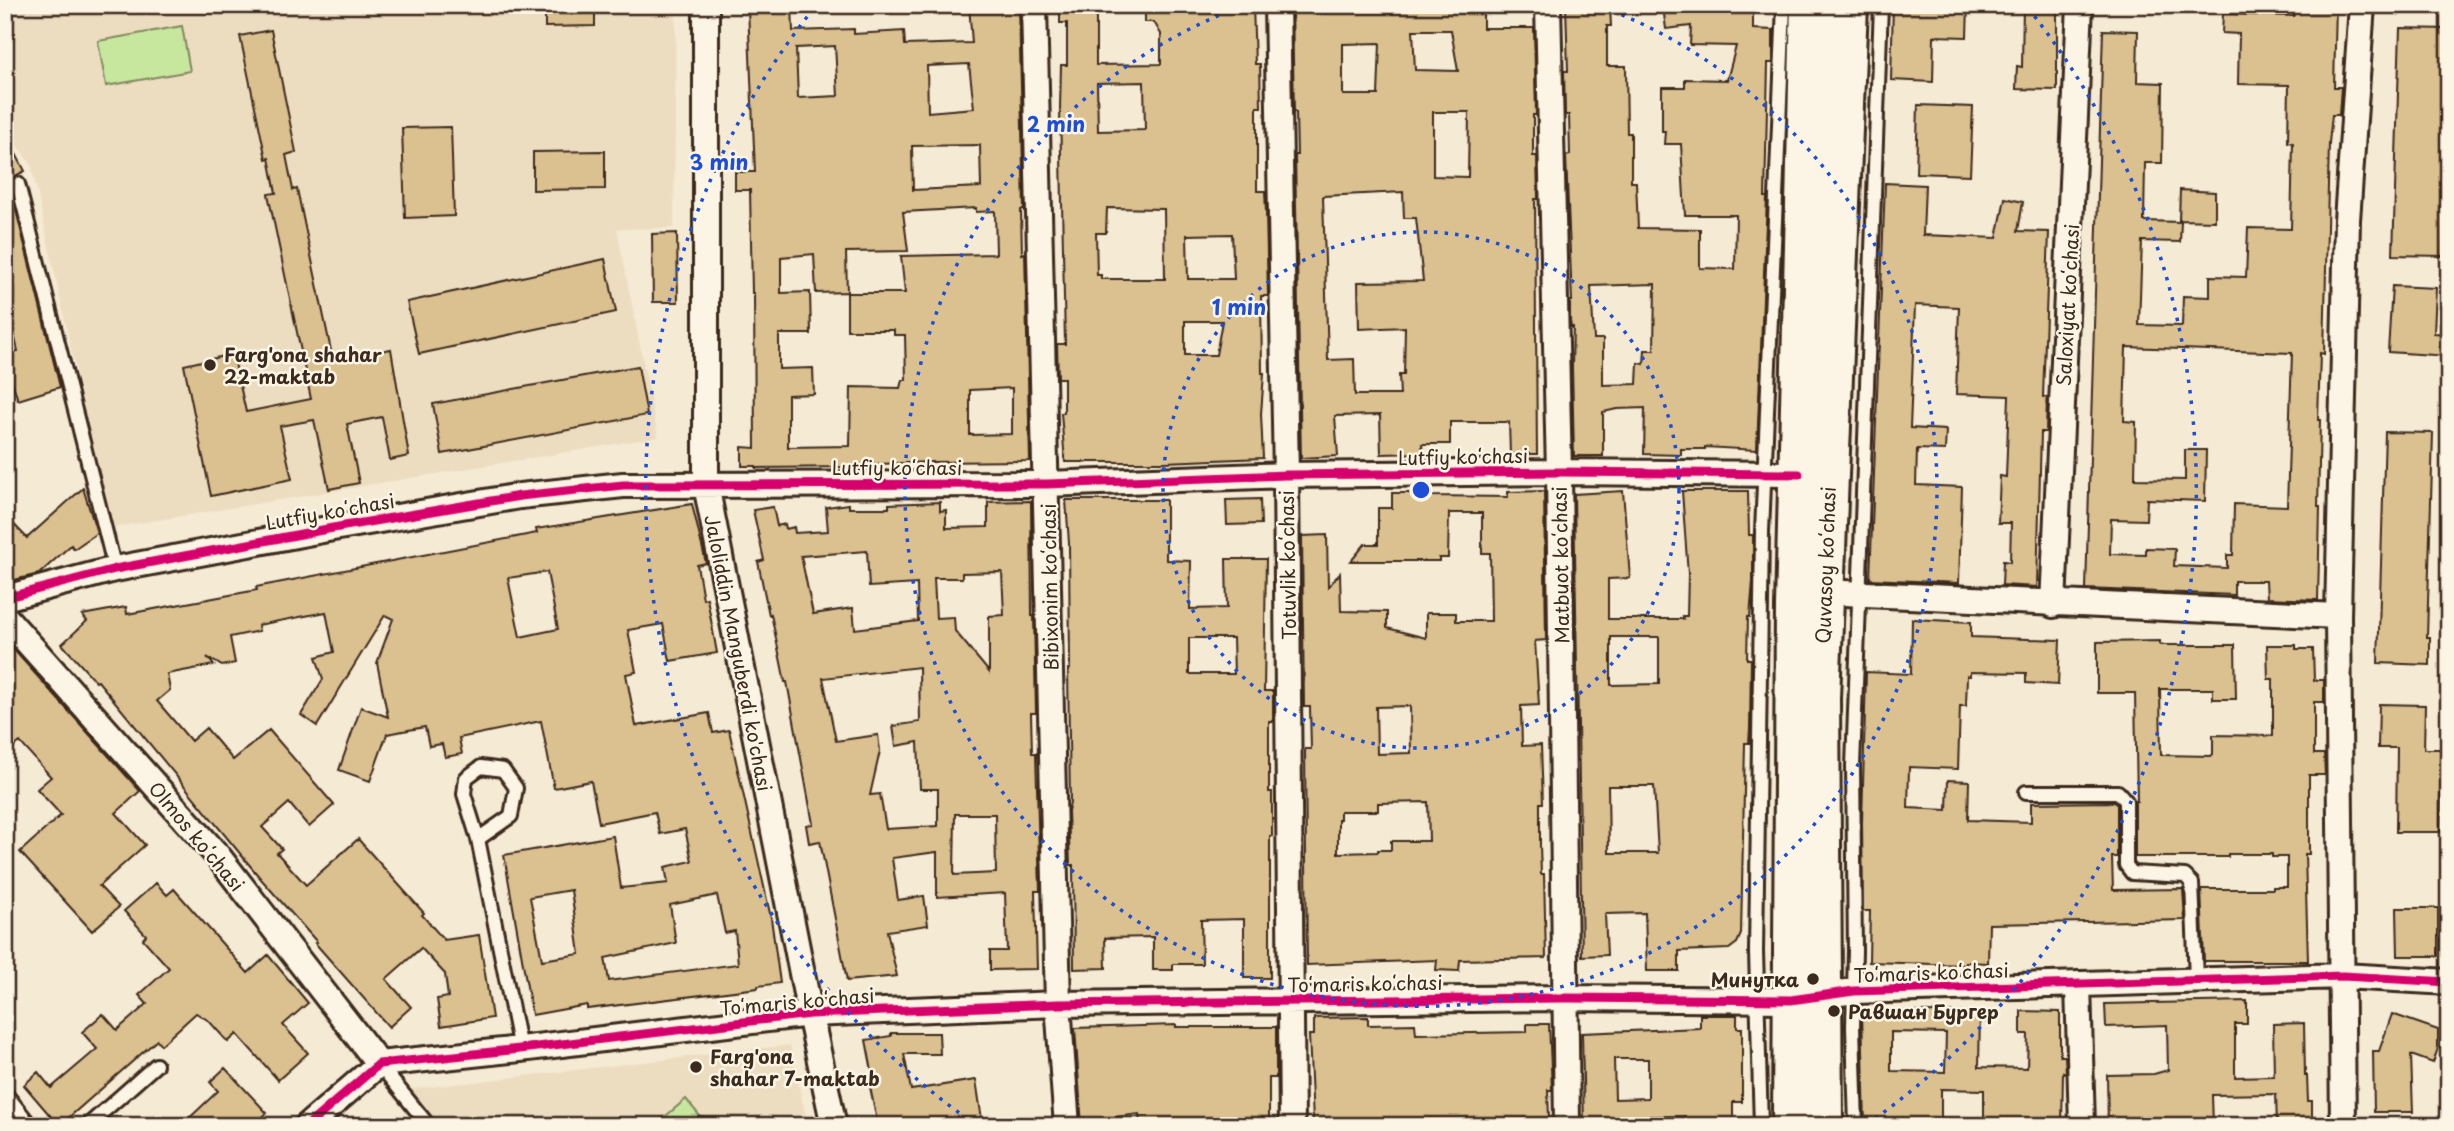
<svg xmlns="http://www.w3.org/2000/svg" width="2454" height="1131" font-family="'Playpen Sans',sans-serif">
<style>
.built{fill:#edddc0}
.green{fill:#c7e69e;stroke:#81885e;stroke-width:2}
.building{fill:#dbc090;stroke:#3b2a1e;stroke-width:2;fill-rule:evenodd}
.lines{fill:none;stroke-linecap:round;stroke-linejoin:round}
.service-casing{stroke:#3b2a1e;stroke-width:18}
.minor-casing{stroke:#3b2a1e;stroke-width:30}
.primary-casing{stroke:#3b2a1e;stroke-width:44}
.service{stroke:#fcf5e5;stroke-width:12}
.minor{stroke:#fcf5e5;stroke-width:24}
.primary{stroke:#fcf5e5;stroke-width:38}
.cycleway-casing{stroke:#fcf5e5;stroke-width:13}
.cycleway{stroke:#d6006c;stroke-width:9}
.ring{fill:none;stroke:#1d4ed8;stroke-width:3.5;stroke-dasharray:3.5 7}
.poi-dot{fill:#3b2a1e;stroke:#fcf5e5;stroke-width:2.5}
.labels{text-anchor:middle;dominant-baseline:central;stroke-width:5;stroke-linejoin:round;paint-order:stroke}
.street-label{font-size:19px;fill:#3b2a1e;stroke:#fcf5e5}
.poi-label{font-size:19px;font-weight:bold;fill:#3b2a1e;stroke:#fcf5e5;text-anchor:start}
.centre{fill:#1d4ed8;stroke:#fcf5e5;stroke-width:3.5}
.ring-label{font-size:21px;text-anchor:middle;font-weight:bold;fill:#1d4ed8;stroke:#fcf5e5;stroke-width:5;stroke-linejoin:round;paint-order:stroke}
</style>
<rect width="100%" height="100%" fill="#f5ead4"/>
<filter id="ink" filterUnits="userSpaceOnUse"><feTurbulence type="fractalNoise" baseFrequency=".0143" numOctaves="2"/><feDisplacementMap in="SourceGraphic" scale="14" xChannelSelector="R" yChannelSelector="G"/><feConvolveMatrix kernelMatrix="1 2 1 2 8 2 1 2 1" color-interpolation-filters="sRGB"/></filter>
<g filter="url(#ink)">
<!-- built -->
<path class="built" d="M5,5H676L674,228L617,229L658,437L110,528L31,164L5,130Z
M790,1045L808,1126H435L404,1090Z"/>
<!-- green -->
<path class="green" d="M182,26L190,71L106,86L98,41Z
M686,1099L708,1126H654Z"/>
<!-- building -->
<path class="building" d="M545,5H595V26L545,27Z
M750,5L792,6L793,31L854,29V34L904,31L905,45L972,43L969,5H1019L1024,209L1021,210L1022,254L1025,253L1030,461L932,462L851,465V467L756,468V466H742V447L755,448L754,293H752L750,190H735V172H755L748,8ZM835,46L838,96L798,98L796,48ZM969,64L974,108L928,112L927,66ZM980,145L981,187L913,190L912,146ZM976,208V212L995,211L996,254L901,256L905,293H847V330H894V335H905L906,380H902L900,388L851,387L850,446L788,447V395L814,394L813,368L779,369V334H811L810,292L781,293V257L814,254L816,293L847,292L846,252L908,251L903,212ZM1012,388V434L970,435V390Z
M1060,5H1091V12H1096V65L1161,64V34L1154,22H1145V5H1253L1255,64H1260L1261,107H1257V191H1265L1266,213L1268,296H1261L1262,373H1264L1261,414L1263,458L1165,462H1065L1061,413H1064V378H1058L1057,344H1065L1060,108L1061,65H1067V23H1060ZM1144,82L1145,130L1098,131L1097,83ZM1107,208L1164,209L1165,279H1101V275H1097L1096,233H1106ZM1232,234L1234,279H1188L1187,235ZM1185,321H1222L1216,355H1185Z
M1292,5H1334L1335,9H1372V5L1483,6V28H1534L1536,115H1533V156H1537L1538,199H1535L1537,454H1510L1509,422H1450V444H1422L1423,453L1381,454L1380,415L1335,416L1338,456L1301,458L1295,155H1297L1296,112H1294ZM1413,30H1451L1458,71L1415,70ZM1380,43L1378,95H1343V44ZM1433,112H1469L1468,177L1433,176ZM1403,192L1404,218H1416L1423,281L1358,282L1359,329L1405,327L1404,375H1399L1400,395H1355L1354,359L1328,360L1323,196Z
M1566,5L1610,6L1611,26H1607V66H1626L1627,133H1631V182H1636L1638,228L1700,229V268L1735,269L1736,215H1685L1681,144H1664L1665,131H1662V87H1685V79L1727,80L1736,46L1690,45L1691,26L1666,29L1663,7L1753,5V29L1773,30V63H1768L1765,197H1767L1757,450L1705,447V449H1681V455L1644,454L1645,408L1617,409L1603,412V456H1574L1572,367L1573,327H1571L1570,321V301H1572L1566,156L1570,155L1569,115H1565L1564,71H1568ZM1655,284L1654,350H1645L1644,364L1638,363L1637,384L1603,385V339H1594L1591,286Z
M1893,5H1968L1967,37L1934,36L1933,82L1891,80Z
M2023,5H2057V90L2016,89L2017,66L2022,67Z
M2294,5H2336L2334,87H2341L2339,115H2332L2329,143L2324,354L2320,353L2318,420H2320L2318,507H2320L2318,600L2267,598L2266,581H2234V595L2086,589L2103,30L2138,31L2137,82L2163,83L2162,163H2145L2144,221L2181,222L2180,242L2142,241L2139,325L2182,326L2183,296L2210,297V276L2246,277L2248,228L2291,229L2293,143L2288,142L2289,85L2238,84L2239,34L2222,33L2223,14L2294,16ZM2126,347L2292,353L2287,506L2234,504L2233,555H2227V568L2174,566L2175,549L2146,548V555L2110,554L2111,519L2146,520L2147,499L2205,501L2206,450H2185V480L2135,479L2136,422L2124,421Z
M2400,28L2449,29V225H2444L2443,256L2393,255Z
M271,30L296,152L286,155L293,190L297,189L333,360L391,349L409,456L390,460L382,417L347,424L359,483L329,489L314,420L280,426L292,479L211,496L184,365L233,354L246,412L311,399L268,194L276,193L269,158L266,159L240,36Z
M1918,105L1973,107L1970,175L1916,173Z
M451,127L454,216L405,218L402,128Z
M5,133L25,171L9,179L10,186L60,387L18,400L5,360V354L18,351L5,296Z
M605,151V189L533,190V152Z
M1885,183L1925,185L1923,235L1997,238L2005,198L2023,202L2018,231L2049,232L2043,397L2047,398L2046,432H2041L2037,587L2002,585L2003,561L2010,562L2011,523H1998L2000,476L2006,477L2009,396L1956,394L1959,307L1915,305L1910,428L1946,430L1945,450L1917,449L1916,485L1962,487L1959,583L1870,579Z
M2180,190L2215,192V221L2179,220Z
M677,233L678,302H653L652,234Z
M605,259L616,312L419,354L407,302Z
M2392,286L2436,288L2434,333L2449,334V356L2388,352Z
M638,366L647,415L442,454L433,404Z
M2385,432L2433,433L2427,637H2430V665L2378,663Z
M83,488L97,533L74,549L71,545L39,574L14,580L5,570V515L27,538Z
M1544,491L1546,640L1535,641L1539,705L1521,706L1522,746L1541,745L1543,803H1540V845L1541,874H1544L1546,958L1460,960L1459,971L1436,970L1437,960L1307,965L1305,749H1311L1310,707H1304L1302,536L1327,535L1328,587L1340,573L1341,611L1387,612V628L1426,638V613H1456V621H1491L1490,553H1482V513H1449L1448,558H1439V561H1351L1365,544H1378V508H1392V493H1430V496L1508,497V492ZM1410,706L1411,753L1377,754L1376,707ZM1428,802L1429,841H1391V850H1378V852L1338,853V819H1340V811H1378V803Z
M1623,491L1630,578L1608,579V619H1683L1682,616H1687L1688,574L1682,491H1748L1749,535H1753V581L1750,617H1748L1747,659H1751L1750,728L1749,743H1745L1741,934L1737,943L1729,949L1679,951V971H1647L1645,913L1605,914L1607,955L1582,956L1574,494ZM1611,637H1659V684L1611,685ZM1608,786H1654L1658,853H1609Z
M1260,499L1261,524L1227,525L1226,500Z
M1066,500H1166V560L1191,561L1190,609L1227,608L1226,559H1266L1264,691H1273V721H1269V792H1272V836H1270V978H1244V919L1201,920L1202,964H1173V970H1153V937L1105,938L1106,968L1074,969L1073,865H1070L1068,811L1070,803L1068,669H1070L1069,543ZM1189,638H1233L1234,674H1189Z
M1031,501L1032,616H1034L1036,713H1031L1032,753H1036L1040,891H1035L1037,969L990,970V951H1007L1005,893L937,897V852L892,858L898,900L924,896L928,925L887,931L897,976L847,981L820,841L809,843L806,825L813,824L787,682H785L771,614L769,615L758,562L764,560L753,510L773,507L777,526L785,524L786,529L794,527L795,533L828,531L826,507L849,504V508H889V504L940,502V511L946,510V528L988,527V502ZM867,551L869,587L917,584L918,621L855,629L853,608L813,614L801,556ZM1002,572L1004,615L989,616V672L955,631L954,617L936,618L934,578H962V573ZM919,667L920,722L893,726L896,746L918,742L920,789H938V826L886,829L880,794L870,795L880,751L878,735L836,741L823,678ZM955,814H995L996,873L954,875Z
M692,504L706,563L697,565L703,599L707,598L717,653L670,661L663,624L628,630L636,672L626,674L636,726L709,713L713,733L729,730L771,918L780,983L758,986V988L587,1009V1005L532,1015L504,855L613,836L621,888L668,883L665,867L692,861L685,829L660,834L655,812L599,823L591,781L554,788L541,721L459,738L462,754L445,757L442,744L429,746L425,727L387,734L370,781L339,770L361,707L388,717L377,663L393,619L385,615L317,726L301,715L323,679L316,657L334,652L326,612L258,625L259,631L230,637L235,663L222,666L207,657L214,665L167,674L170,690L157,701L191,741L206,728L233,760L269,730L334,805L309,827L289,803L262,827L282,849L277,853L306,885L358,839L424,913L422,915L444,940L479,935L492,1018L441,1026L437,999L448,997L445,974L421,948L386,979L411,1007L389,1027L315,943L317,942L261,879L98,681L96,682L62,644L87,621L82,615L126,607L127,614L257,590L256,587L537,533L536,529ZM547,572L558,629L520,637L508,578ZM571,890L580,954L542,960L530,897ZM717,895L725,933L735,931L738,964L609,981L605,958L676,943L670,905Z
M1912,619L1971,622V637L2060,640L2058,685L2026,683V673L1970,672V676H1967L1966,706H1960L1958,769L1909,767L1908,808L1947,810L1948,780L1969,781L1968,820L2031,822V803L2115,802L2117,804V857H2112L2113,890L2183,889L2185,920L1989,924L1988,963L1966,962V965L1869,962L1870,911H1863L1862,823L1866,672L1911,674Z
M5,640L140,791L116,813L145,845L99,886L119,907L92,931L20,852L61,815L37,789L51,777L20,742L5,754Z
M2160,641V645H2235L2236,699H2213V689H2160L2161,755L2211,756L2213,754V735L2273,736V679H2268L2267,645H2296V649H2313L2314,680H2324V702H2314V754H2324L2325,775H2309V854H2305L2308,961H2204L2201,889H2273V887H2287V857H2272V854H2228V857H2135V801H2137L2135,693H2097V642Z
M2379,704L2425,705L2424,749H2442L2440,832H2396L2397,748H2378Z
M156,883L167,895L174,889L248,973L268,955L308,1003L283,1025L308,1053L278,1080L237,1034L228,1042L209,1021L196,1013L161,1045L157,1040L59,1126L24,1085L38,1072L51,1088L97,1049L82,1032L103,1014L117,1030L147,1004L139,995L169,968L143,939L146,935L124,911Z
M2397,908H2438V956H2398Z
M2247,1001V1024H2235V1077L2274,1076L2273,1024L2304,1023L2305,1076H2307L2308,1101H2312V1126H2277L2276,1094L2212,1095L2213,1126H2108L2107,1075L2154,1074L2168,1070L2167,1025L2106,1027L2105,1004Z
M1862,1011L1980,1013L1979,1067L2027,1068L2028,1034H2021V1011L2060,1012V1056H2065L2066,1073L2063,1072L2062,1126H1984V1090L1941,1089V1126H1865ZM1891,1032L1946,1033L1945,1072L1891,1071Z
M2392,1014L2438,1030V1048L2433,1063L2411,1055L2413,1112H2374L2373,1051H2379Z
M1700,1015H1737V1028H1742V1102H1733V1126H1685V1116L1624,1117V1126H1584L1582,1033L1700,1028ZM1614,1059H1648V1098L1615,1099Z
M1368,1017V1025L1415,1024L1416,1034L1527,1032V1024H1549L1552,1090H1548L1549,1118L1491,1120V1126H1438L1437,1119L1313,1121L1309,1035H1314V1018Z
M1176,1025V1027H1276V1078H1269V1126H1158V1122L1140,1123L1139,1114L1106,1118L1107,1126H1082L1075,1028Z
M891,1033H939L940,1054H904L911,1090L976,1080L983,1126H878L868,1077L873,1076L866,1040L891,1036Z
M225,1068L267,1113L253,1126H181L218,1091L210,1082Z"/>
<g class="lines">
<defs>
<path id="service" d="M18,184L115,569
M2026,792H2118L2126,801V865L2132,873L2185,876L2192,883L2196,979
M478,839L511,816L516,788L503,770L481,767L466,778L464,794L478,839L520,1049
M379,1064L429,1126
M5,1093L31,1126
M87,1126L156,1065
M1761,1126L1756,952L1762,532L1784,5
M1856,1126L1853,1027L1855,951L1853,766L1881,5"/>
<path id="minor" d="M706,5V485L810,1014L834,1126
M1034,5L1058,1004L1067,1126
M1277,5L1286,475L1292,1126
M1548,5L1559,472L1567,1126
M1823,592L2338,616
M5,598L115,569L333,528L520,496L623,485L1047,484L1286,475L1559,472L1799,474
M2053,605L2080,5
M5,617L218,856L379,1064
M2078,984L2082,1126
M307,1126L379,1064L520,1049L810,1014L1058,1004L1565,998L1791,1000L1854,991L2343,976L2449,982
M2343,1126L2338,616L2347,220L2362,5"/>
<path id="primary" d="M1792,1126L1795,607L1810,5
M1823,1126L1820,698L1848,5"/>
</defs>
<!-- service casing -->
<use href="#service" class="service-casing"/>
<!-- minor casing -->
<use href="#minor" class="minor-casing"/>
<!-- primary casing -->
<use href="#primary" class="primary-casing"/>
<!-- service -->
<use href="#service" class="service"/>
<!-- minor -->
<use href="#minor" class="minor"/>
<!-- primary -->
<use href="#primary" class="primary"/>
<defs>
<path id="cycleway" d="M5,598L115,569L333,528L520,496L623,485L1047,484L1286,475L1559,472L1799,474
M307,1126L379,1064L520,1049L810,1014L1058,1004L1565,998L1791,1000L1854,991L2343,976L2449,982"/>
</defs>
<!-- cycleway casing -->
<use href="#cycleway" class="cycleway-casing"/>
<!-- cycleway -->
<use href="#cycleway" class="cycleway"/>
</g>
</g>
<!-- distance rings -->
<g class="ring">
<circle cx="1421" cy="490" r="258"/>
<path d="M1602 7A516 516 0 1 1 1240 7"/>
<path d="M976 1125A775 775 0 0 1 814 8M2028 8A775 775 0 0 1 1866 1125"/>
</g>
<!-- markers -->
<g class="poi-dot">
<circle cx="210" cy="365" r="7"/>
<circle cx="1813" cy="979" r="7"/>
<circle cx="1834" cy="1011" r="7"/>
<circle cx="696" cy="1067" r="7"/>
</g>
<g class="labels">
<!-- street labels -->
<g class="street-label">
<text transform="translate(2067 305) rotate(-87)">Saloxiyat koʻchasi</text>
<text transform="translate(1463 456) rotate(-1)">Lutfiy koʻchasi</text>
<text x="897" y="467">Lutfiy koʻchasi</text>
<text transform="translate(330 511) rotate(-10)">Lutfiy koʻchasi</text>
<text transform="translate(1287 565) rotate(-91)">Totuvlik koʻchasi</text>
<text transform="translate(1560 565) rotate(-91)">Matbuot koʻchasi</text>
<text transform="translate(1825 565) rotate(-88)">Quvasoy koʻchasi</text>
<text transform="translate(1049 587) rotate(-91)">Bibixonim koʻchasi</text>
<text transform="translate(739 653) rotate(79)">Jaloliddin Manguberdi ko'chasi</text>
<text transform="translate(197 836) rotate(50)">Olmos koʻchasi</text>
<text transform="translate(1931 972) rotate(-2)">Toʻmaris koʻchasi</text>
<text transform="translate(1365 983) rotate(-1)">Toʻmaris koʻchasi</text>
<text transform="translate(797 1001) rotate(-5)">Toʻmaris koʻchasi</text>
</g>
<!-- poi labels -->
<g class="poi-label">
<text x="224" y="354">Farg'ona shahar<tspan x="224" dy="22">22-maktab</tspan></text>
<text x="1799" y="979" text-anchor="end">Минутка</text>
<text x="1848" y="1011">Равшан Бургер</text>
<text x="710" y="1056">Farg'ona<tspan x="710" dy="22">shahar 7-maktab</tspan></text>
</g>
</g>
<circle cx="1421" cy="490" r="10" class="centre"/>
<g class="ring-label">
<text x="1056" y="132">2 min</text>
<text x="719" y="170">3 min</text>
<text x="1239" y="315">1 min</text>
</g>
<!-- margin -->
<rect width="2454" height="1131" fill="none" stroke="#fcf5e5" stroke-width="28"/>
<rect x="14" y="14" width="2426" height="1103" fill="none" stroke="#3b2a1e" stroke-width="2.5" filter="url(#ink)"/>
</svg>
